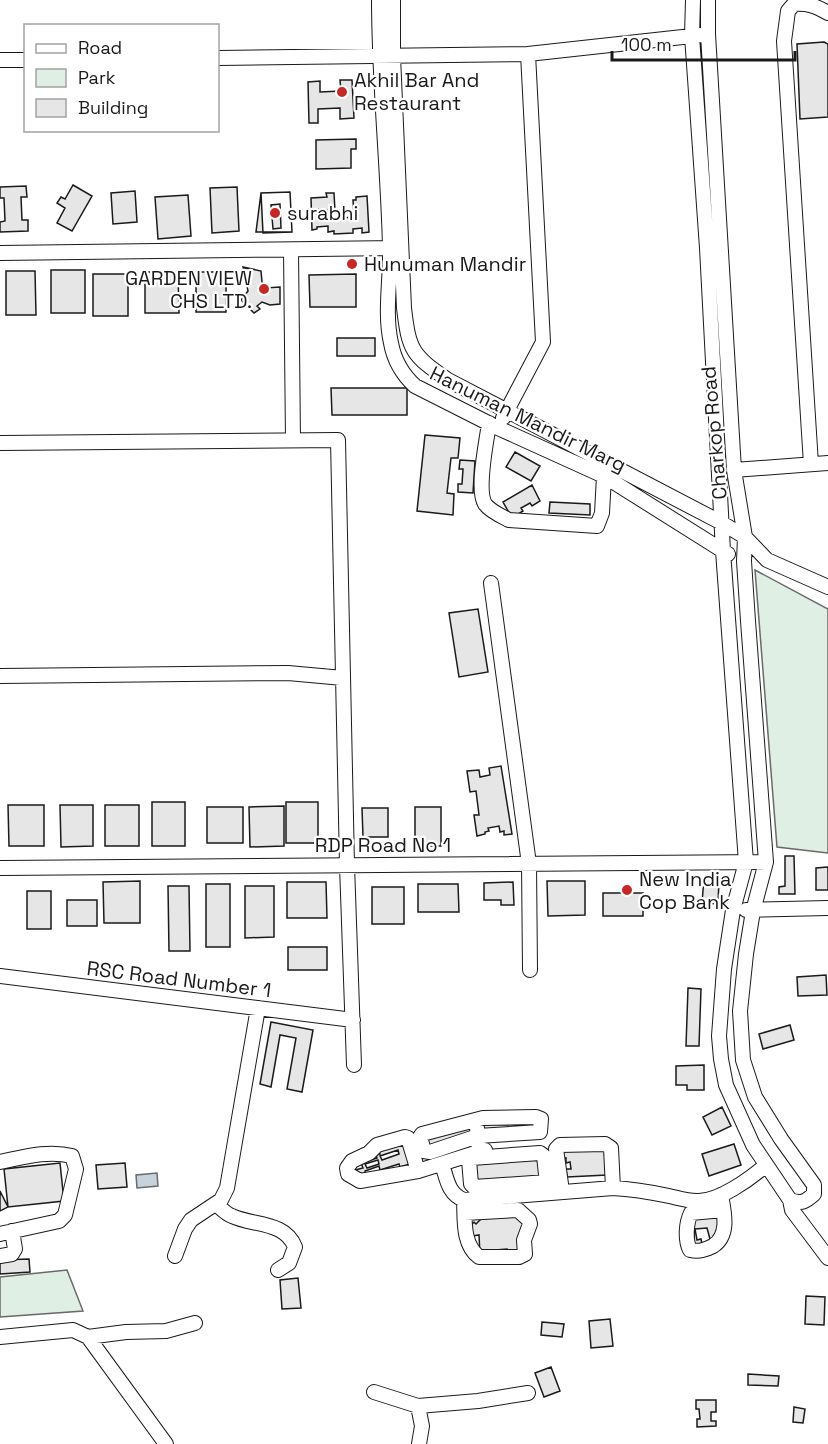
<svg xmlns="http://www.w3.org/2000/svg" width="828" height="1444" font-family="'Space Grotesk',sans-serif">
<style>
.green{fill:#e0efe3;stroke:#6a6a6a;stroke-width:1.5}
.water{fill:#c6d2dc;stroke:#6a6a6a;stroke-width:1.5}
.building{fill:#e6e6e6;stroke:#1a1a1a;stroke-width:1.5;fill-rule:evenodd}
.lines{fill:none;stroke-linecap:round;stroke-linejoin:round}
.minor-casing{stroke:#1a1a1a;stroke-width:16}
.minor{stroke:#fff;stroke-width:14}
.poi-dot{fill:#c62828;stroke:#fff;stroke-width:2}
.labels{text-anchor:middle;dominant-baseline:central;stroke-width:4.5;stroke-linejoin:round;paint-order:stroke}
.poi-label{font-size:20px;fill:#1a1a1a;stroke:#fff;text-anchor:start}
.street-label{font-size:20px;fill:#1a1a1a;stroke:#fff}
</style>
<rect width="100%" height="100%" fill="#fff"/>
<!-- green -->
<path class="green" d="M755,570L828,609V853L777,847Z
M67,1270L83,1311L0,1317V1277Z"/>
<!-- water -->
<path class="water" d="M157,1173L158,1186L137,1188L136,1175Z"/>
<!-- building -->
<path class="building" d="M824,42L828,44V117L800,119L797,44Z
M340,80H352L354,118L340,119V108L318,109V123H309L308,82L320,81V92L341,91Z
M356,139V149H351V168L316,169V140Z
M73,185L92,196L72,231L57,223L65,208L57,203L61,197L65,199Z
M26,186L27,197H21L22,220H28V231L0,232V222L5,221L4,198H0V187Z
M237,187L239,231L212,233L210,188Z
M135,191L137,222L113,224L111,193Z
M290,192L292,232L263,233L261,193ZM280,204L281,228L273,229L271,205Z
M290,192L292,232H256L261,193Z
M326,193H334L335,211L317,209L318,220L354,217L353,200H356V197L367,196L369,232L362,233V228L353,229V233L334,234V231L328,232V226L317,227V229L312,230L311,198L327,197Z
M188,195L191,236L158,239L155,197Z
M243,267L261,271L262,282L265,288L280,287V304L270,305L262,302L257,306L260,309L254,313L241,300L248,291Z
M51,270H85V313H51Z
M6,271H35L36,315H6Z
M145,272H178L179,313H145Z
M196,272H226V312H196Z
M93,274H128V316H93Z
M356,274V307H310L309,275Z
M337,338H375V356H337Z
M331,388H407V415H332Z
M425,435L460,438L458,458H451L447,493L454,494L453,515L417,511Z
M515,452L540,466L531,481L506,467Z
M460,460L475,461L473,493L458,492V484H462L463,469H459Z
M532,485L540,501L532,506L530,503L521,508L523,511L512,518L503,502Z
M550,502L590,504V515L549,513Z
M478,609L488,672L459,677L449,613Z
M501,766L512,834L504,835V831L500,832L499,826L488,828L489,831L485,832V834L477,836L474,815H479L476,791L470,792L467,771L479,770L480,777L490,775L489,768Z
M152,802H185V846H152Z
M286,802H318V843H286Z
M8,805H44V846H9Z
M60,805H93V846L61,847Z
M105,805H139V846H105Z
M284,806V846L250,847L249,807Z
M207,807H243V843H207Z
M415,807H441V846H415Z
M362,808H388V837H363Z
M785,856H794L795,894H779V887L785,886Z
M828,867V890H816V868Z
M704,878L719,880L718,904L702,903Z
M140,881V923H104L103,882Z
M547,881H585V915L548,916Z
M287,882H326L327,918H287Z
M513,882L514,905H501V900H484V883Z
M206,884H230V947H206Z
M418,884H458L459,912H418Z
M168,886H189L190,951H169Z
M245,886H274V937L245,938Z
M372,887H404V924H372Z
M27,891H51V929H27Z
M603,893H643V916H603Z
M67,900H97V926H67Z
M288,947H327V970H288Z
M826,975L827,995L798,996L797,977Z
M688,988L701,989L699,1046H686Z
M271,1022L313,1030L302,1092L287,1089L296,1038L280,1035L271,1087L260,1084Z
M790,1025L794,1040L763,1049L759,1034Z
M704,1065V1090H687V1085H676V1066Z
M722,1107L731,1126L712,1135L703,1117Z
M538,1119L539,1130L483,1134L482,1124Z
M470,1124L473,1134L429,1148L426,1138Z
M406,1139L413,1163L400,1167L399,1164L380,1170L379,1166L365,1171L366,1175L358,1177L355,1170L363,1168L361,1163L377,1158L376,1155L380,1154L378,1148ZM398,1150L399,1154L382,1160L380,1156ZM378,1160L379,1164L367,1168L365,1164Z
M734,1144L741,1165L709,1176L702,1154Z
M604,1147L607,1175L567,1177L566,1169H571L570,1162L566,1163V1158L560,1159L559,1150Z
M540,1156L542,1178L474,1182L472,1161Z
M60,1163L64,1201L8,1207L4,1169Z
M125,1163L127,1187L98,1189L96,1165Z
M0,1191L8,1207L0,1211Z
M511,1212L527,1223L523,1252L507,1254V1249L496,1250V1254L480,1255L479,1235L473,1236L471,1225L474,1222L476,1224L482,1218Z
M694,1215L720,1217L719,1237L710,1239L707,1228L695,1229L697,1240L701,1239L702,1244L694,1249Z
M29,1259L30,1272L0,1274V1260Z
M298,1278L301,1308L282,1309L280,1280Z
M806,1296L825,1297L824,1325L805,1324Z
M610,1319L613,1346L591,1348L589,1321Z
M542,1322L564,1324L562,1337L541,1335Z
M551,1367L560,1391L544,1397L535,1373Z
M748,1374L779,1376L778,1386L748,1385Z
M696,1400H716V1412H711V1421H716V1426L697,1427V1419H700L699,1409H696Z
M794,1407L805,1409L803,1423L793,1422Z"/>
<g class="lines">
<defs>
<path id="minor" d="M379,0C379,83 388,165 390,247C391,279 384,312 391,343C394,360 402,374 415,386L498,428L604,476L728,554
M393,0V56L404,308C409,351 412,355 448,380L722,523L745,537L767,560L828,587
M693,0L692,36L707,248L723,551L746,862L733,910L724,969L719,1036L721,1059L726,1085L753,1145L790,1200C802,1204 805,1202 814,1194V1185L781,1139L755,1097L743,1060L740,1011L746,954L753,911L766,862L748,621L744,561L745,537L734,470L708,34V0
M218,58L528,54
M0,60H26
M291,250L293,440
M0,253L397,248
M503,418L543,342L528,54L701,35
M489,423C487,440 476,489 485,504C490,511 501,516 509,520L597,526L602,513L604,476
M0,443L338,440L347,865L354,1065
M811,464L784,41L788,11L794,4C808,3 816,6 828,13
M734,470L828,463
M491,583L529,864L530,970
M0,676L288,673L343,678
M0,868L766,862
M746,910L828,908
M0,976L353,1020
M476,1120L478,1136L540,1132L541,1119L536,1117L483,1118L422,1134L420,1137L424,1151L430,1152L478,1136L479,1152
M0,1162C24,1157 48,1150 72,1156L76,1169L65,1215L59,1221L0,1234
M442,1164C447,1179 448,1194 464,1200L613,1188C632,1189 650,1192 669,1196C678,1198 687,1201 697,1201C718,1202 750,1179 766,1165
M418,1171L408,1138L405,1137L377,1145L369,1153L352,1161L347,1168L348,1174L360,1181L418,1171L485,1150
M547,1182L474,1187L471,1184L469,1160L472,1158L540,1153L544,1156L548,1193
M562,1191L556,1149L560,1145L605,1144L611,1148L613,1188
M721,1195C724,1212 730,1235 713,1246C705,1250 699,1252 690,1250C685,1240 686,1223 691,1213L723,1210
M464,1200C465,1219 462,1244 479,1257H519L525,1254L524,1240L530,1224L529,1220L518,1210L465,1213
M790,1200L792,1210L828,1258
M216,1204C221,1208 226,1214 232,1216C253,1226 285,1221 295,1247L289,1263L278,1270
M0,1256L12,1254L15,1249L12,1231
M175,1256L185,1229L191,1220L221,1200L227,1188L258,1008
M0,1337L73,1330L88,1337L126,1332L166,1331L195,1323
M88,1337L166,1444
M374,1392L418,1406L422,1426L419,1444
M418,1406L478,1401L528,1393"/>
</defs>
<!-- minor casing -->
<use href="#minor" class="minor-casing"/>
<!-- minor -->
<use href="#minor" class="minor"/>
</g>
<!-- markers -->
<g class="poi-dot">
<circle cx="342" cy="92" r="6"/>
<circle cx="275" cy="213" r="6"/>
<circle cx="352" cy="264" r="6"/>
<circle cx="264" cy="289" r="6"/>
<circle cx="627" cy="890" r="6"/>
</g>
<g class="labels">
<!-- poi labels -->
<g class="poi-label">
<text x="354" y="80">Akhil Bar And<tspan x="354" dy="23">Restaurant</tspan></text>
<text x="287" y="213">surabhi</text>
<text x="364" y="264">Hunuman Mandir</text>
<text x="252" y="278" text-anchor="end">GARDEN VIEW<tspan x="252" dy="23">CHS LTD.</tspan></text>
<text x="639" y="879">New India<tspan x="639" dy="23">Cop Bank</tspan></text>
</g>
<!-- street labels -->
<g class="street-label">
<text transform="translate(528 419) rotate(26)">Hanuman Mandir Marg</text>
<text transform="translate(714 433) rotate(-95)">Charkop Road</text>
<text x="383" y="845">RDP Road No 1</text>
<text transform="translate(179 979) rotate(7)">RSC Road Number 1</text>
</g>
</g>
<!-- legend -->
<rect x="24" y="24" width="195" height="108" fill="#ffffff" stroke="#a3a3a3" stroke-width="1.5"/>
<rect x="36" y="44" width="30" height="9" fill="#ffffff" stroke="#a3a3a3" stroke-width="1.5"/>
<text x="78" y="54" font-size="18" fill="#1a1a1a">Road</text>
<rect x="36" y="69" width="30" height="18" fill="#e0efe3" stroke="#a3a3a3" stroke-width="1.5"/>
<text x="78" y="84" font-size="18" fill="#1a1a1a">Park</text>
<rect x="36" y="99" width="30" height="18" fill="#e6e6e6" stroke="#a3a3a3" stroke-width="1.5"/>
<text x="78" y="114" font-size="18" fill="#1a1a1a">Building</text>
<!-- scale -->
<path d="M612 51v9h183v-9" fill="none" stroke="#1a1a1a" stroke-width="3"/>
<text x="621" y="51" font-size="18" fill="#1a1a1a" stroke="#ffffff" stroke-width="4.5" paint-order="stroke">100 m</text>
</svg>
